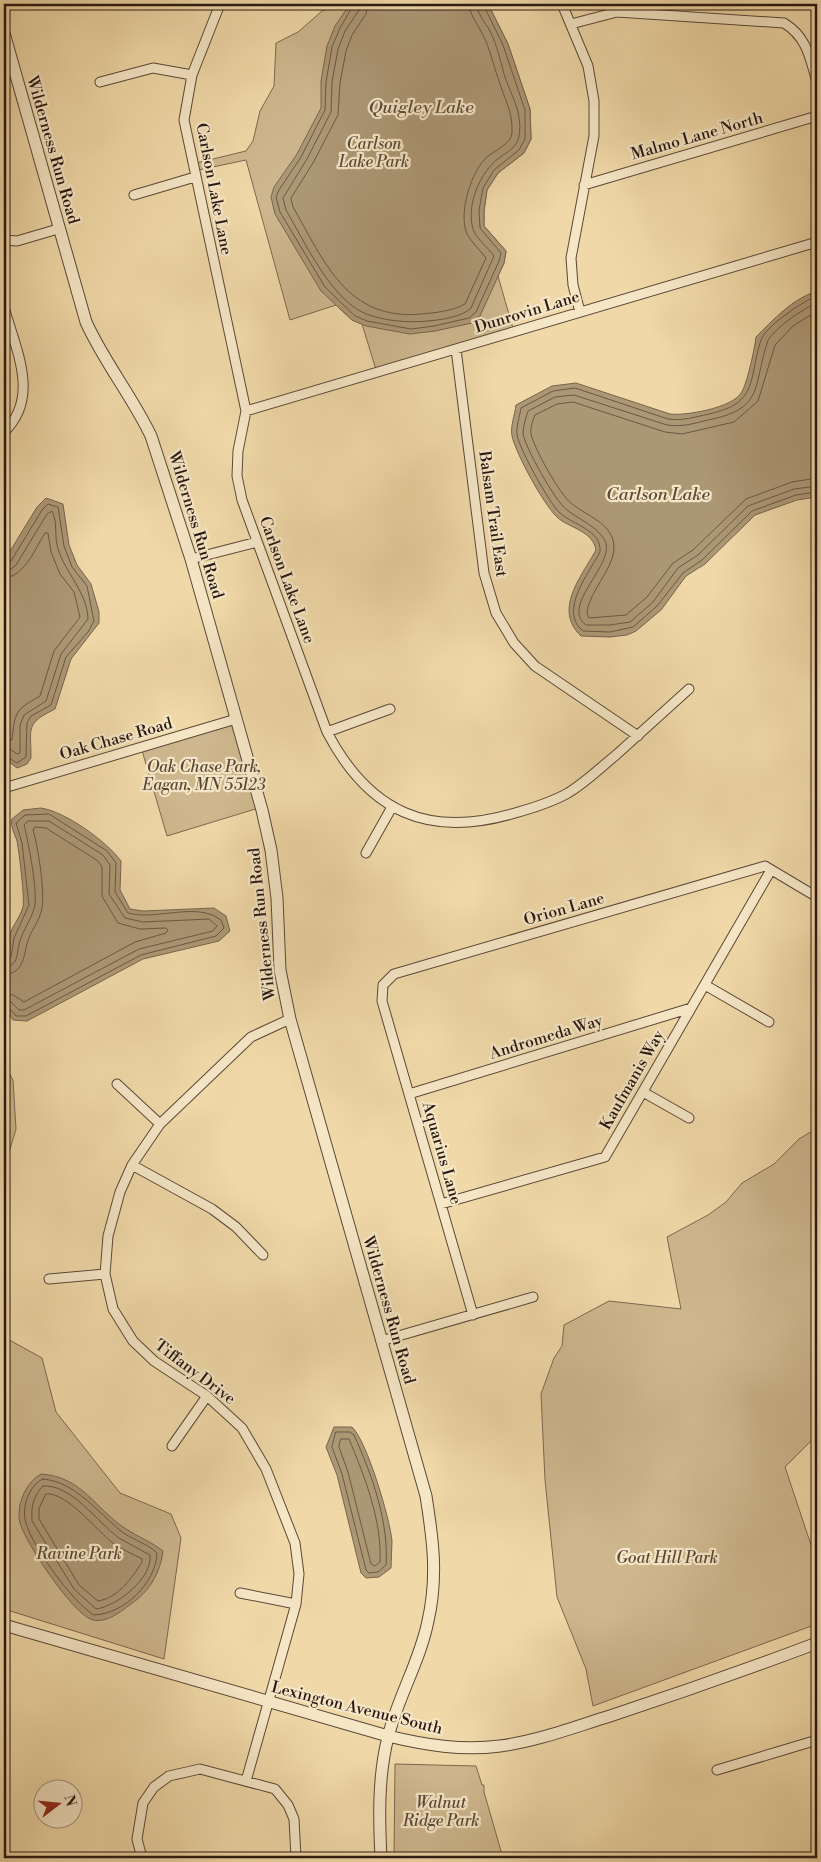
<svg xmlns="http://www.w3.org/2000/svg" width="821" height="1862" font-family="'Libre Bodoni',serif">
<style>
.green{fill:#ceb78e;stroke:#7b6850}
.water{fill:#ac9775;stroke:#77644d}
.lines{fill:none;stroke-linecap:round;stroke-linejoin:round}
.shore{stroke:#6a5843;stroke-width:1}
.minor-casing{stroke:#5a4837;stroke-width:11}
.tertiary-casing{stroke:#5a4837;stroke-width:13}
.minor{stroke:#f5e6c6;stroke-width:9}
.tertiary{stroke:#f5e6c6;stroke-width:11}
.labels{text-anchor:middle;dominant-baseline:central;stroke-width:4.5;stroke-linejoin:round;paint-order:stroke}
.street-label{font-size:16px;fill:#281811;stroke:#f5e6c6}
.park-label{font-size:16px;font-style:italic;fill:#5a4836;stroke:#f5e6c6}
.water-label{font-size:18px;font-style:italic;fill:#5d4b39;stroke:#f5e6c6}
</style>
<rect width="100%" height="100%" fill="#f0d8a8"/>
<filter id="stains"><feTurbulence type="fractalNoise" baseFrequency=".004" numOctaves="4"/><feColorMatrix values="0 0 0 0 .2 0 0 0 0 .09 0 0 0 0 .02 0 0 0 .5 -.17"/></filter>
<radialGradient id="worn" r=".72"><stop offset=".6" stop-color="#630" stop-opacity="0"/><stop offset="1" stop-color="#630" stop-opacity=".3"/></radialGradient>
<!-- green -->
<path class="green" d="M342,4H488L508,44L530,109L531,139L524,153L498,173L487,190L484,211V226L506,251L504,263L498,276L514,332L377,373L362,324L352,320L336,305L290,320L246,160L194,171L192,164L246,151L253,141L260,111L274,86L276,43L298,32L322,11Z
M236,719L262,807L167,836L141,747Z
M4,1064L13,1080L16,1129L4,1169Z
M817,1128V1435L785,1467L817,1563V1624L593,1706L586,1669L557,1597L545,1480L541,1394L554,1358L562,1346L564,1325L609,1301L681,1309L667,1237L708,1215L726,1202L742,1183L774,1164L799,1139Z
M4,1337L42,1358L56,1412L120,1493L171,1514L181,1538L164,1659L4,1609Z
M395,1764L476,1766L482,1785H484V1792L503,1858H394Z"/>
<!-- water -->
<path class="water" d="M350,4H488L508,44L530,109L531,139L524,153L498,173L487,190L484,211V226L506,251L504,263L480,316L472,323L435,331L410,334L366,326L352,320L321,291L275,214L271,197L274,187L297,154L321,108V81L327,46L335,26Z
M817,291V497L797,500L755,515L705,564L686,576L661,610L636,631L627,635L610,637L581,636C553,610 581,577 596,550C593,530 567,528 556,516C543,503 516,454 512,436C510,427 515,414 516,405L552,386L576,383L670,414C685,416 732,408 741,393C747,385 755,347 756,337C774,319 792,299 817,291Z
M46,498L63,504L69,545L77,565L91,584L99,612V623L71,659L55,709C25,724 31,727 31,758L27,764L17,768L4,758V561L37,507Z
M41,808C66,812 106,841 121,861L120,890L130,909L143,911L214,908L226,916L230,931L219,941L143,959L27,1021L13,1020C0,1002 3,961 9,938C11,927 20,918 23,907C25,899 19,851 17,841C15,834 10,827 12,819L23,810Z
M334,1427H352C367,1441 390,1519 392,1541C392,1550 391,1559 391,1568L379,1577L366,1578L361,1573L337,1475L326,1447Z
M41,1474C83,1477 95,1509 126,1529C138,1537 152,1542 163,1551C160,1573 150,1591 131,1604C120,1612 107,1623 93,1620C74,1616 25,1542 20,1523C16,1506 25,1483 41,1474Z"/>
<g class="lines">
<!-- shore -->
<path class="shore" d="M354,4L340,28L332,47L326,82L325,110L301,157L279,190L276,197L280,212L325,287L355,316L367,321L411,329L434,326L469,318L476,312L499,261L501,253L480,228L479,210L483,188L494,170L519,150L525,139V110L503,45L483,4
M360,4L359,10L345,31L338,49L332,82L331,112L307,159L283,198L286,210C304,241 329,294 360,311C379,321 407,323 428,321C440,320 462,317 471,308L494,256C488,247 477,240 473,229C466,205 480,172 499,158C507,152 518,147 519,136C523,112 511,96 504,74C500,59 497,45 490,31C485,22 477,14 477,4
M368,4L366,14L352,35L346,51L340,83L338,115L313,163L291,198L293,207C324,261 347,321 421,314C434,313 453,311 465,304L486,258C480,250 472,243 467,234C458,214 471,170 488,156C496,150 511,144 512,133C513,110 504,99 498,78C493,64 490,49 483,35C478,24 470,16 469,4
M817,296C804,300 765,327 761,340C748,380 759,403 709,414C694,417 684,421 668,419L575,388L553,391L521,408C520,415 516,427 517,435C520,450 549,503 560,513C573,525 602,530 600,552C589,573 558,611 583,631L610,632L633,627L657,606L683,573L702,560L752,511L796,495L817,492
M817,303C805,307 770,331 767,343C753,389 763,409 708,420C691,424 684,427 667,425L574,395L555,397L528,411C526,417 523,427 523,433C524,446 556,502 566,509C579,520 594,524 604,539C619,562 559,605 586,625H610L630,622L653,602L678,568L698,555L748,506L794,489L817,486
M817,311L793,326L775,345L758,401L734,422L682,434L665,432L573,402L557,404L535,415C533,420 530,428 531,434C534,448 560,495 571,503C585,515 607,521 613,540C620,564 588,590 587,614L589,618L626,615L647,597L673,563L693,550L746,499L792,482L817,478
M4,564L11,561L42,510L48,504L58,507L64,546L72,567L87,586L94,621L88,632L66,657L51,705L31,716L27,723L26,757L17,763L4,755
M4,571L11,569L16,565L47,514L52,511C58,523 54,537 58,549C66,574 87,592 88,619L61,654L46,701L24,715L20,725V753L17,754L10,749L4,748
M4,578C24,577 35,549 45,533H48L51,552L60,574L74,592L80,617L54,651L40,696C15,710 15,712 12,740L4,741
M4,960L11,957L14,938L29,905L22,843L16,823L25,815L49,814L107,851L116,863L115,892L128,913C157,921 196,901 221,920L224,928L216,936L141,955L26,1016H16L9,1008L4,1007
M4,967C20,966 16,952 20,941C23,930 31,920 34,909C39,896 28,840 24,825L28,821H49L103,855L110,865L109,894L125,918L143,922L209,919L217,926L213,931L139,949L24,1010H19L11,1002L4,1001
M4,974C23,974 23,959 27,944C30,931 40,921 42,908C45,892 38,846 33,830L35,827L46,828L98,861L102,867V896L118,923L140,929L166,928L168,930L166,933L135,942L24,1002L13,995L4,993
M336,1432H350L354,1435C372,1475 389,1522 386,1565L378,1572L369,1573L366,1570L342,1474L332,1447Z
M341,1439H349C365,1477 382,1521 380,1562L375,1566L371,1564L348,1472L339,1447Z
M43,1479C76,1482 97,1512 121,1531C132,1540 147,1543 157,1553C156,1583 124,1614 94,1615C73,1603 32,1546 26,1523C21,1508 29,1485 43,1479Z
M43,1486C72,1484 97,1522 119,1538C129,1544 140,1549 150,1555C153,1578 117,1606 96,1609L74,1589L32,1521C31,1507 33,1496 43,1486Z
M46,1494C66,1491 98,1532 114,1544C123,1550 133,1554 142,1559V1562C132,1578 118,1598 98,1601L79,1585L39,1519V1509Z"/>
<defs>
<path id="minor" d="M220,4L192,75L184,120L246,411L238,451L237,476L242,500L327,732C369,812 428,839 515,813C533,808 552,802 568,793C586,782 600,768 616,755C640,733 665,711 689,689
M562,4L588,66L594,101V136L571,258L573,285L580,312
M571,24L617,12L784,23C807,37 810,58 817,82
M100,82L153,68L192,75
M584,185L817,116
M134,195L195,177
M4,240L17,241L58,229
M4,307C15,348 41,397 4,432
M456,349L484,573L496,613L514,643L535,666L638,736
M246,411L817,242
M191,559L257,542
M327,732L390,709
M4,788L236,719
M366,853L392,807
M705,985L769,1022
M117,1084L160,1124
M643,1092L689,1118
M409,1094L691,1008
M132,1165L212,1209L236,1227L263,1255
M441,1204L605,1157L771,870
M49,1279L105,1274
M473,1315L382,1001L383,985L394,974L765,866L817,897
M381,1341L533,1297
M172,1446L207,1396
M240,1593L296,1604
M717,1770L817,1740
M246,1781L296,1604L299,1574L295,1543L266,1469L242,1428L207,1396L154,1361L133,1341L113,1309L105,1274L108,1236L120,1192L132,1165L160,1124L251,1037L290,1019
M142,1858L137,1839L143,1803L154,1787L169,1776L200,1769L275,1789L288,1805L294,1819L296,1858"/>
<path id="tertiary" d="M4,33L86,322C104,362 132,396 151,436L191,559L262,810L271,850L277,898L280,970L290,1019L426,1496C433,1540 438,1577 428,1621C420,1661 398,1697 388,1737C378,1776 379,1818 381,1858
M4,1625L388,1736C425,1745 462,1751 500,1746C538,1741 574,1727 610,1716C680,1693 748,1669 817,1643"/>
</defs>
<!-- minor casing -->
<use href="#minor" class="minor-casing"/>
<!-- tertiary casing -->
<use href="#tertiary" class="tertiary-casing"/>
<!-- minor -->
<use href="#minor" class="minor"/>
<!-- tertiary -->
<use href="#tertiary" class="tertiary"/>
</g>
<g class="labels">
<!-- street labels -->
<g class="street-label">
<text transform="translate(697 136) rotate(-16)">Malmo Lane North</text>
<text transform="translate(53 150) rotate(74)">Wilderness Run Road</text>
<text transform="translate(214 189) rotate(79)">Carlson Lake Lane</text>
<text transform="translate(527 312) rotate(-17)">Dunrovin Lane</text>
<text transform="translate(493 514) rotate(82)">Balsam Trail East</text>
<text transform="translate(196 525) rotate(73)">Wilderness Run Road</text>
<text transform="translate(287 580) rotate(70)">Carlson Lake Lane</text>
<text transform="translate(116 739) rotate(-16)">Oak Chase Road</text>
<text transform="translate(564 909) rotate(-16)">Orion Lane</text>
<text transform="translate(262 924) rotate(-96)">Wilderness Run Road</text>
<text transform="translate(546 1037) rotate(-17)">Andromeda Way</text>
<text transform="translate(632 1080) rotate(-60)">Kaufmanis Way</text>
<text transform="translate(442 1153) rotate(74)">Aquarius Lane</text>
<text transform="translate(389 1310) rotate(74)">Wilderness Run Road</text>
<text transform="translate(195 1372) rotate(37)">Tiffany Drive</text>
<text transform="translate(357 1708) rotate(14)">Lexington Avenue South</text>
</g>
<!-- park labels -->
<g class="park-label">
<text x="374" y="144">Carlson<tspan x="374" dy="18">Lake Park</tspan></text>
<text x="204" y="767">Oak Chase Park,<tspan x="204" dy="18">Eagan, MN 55123</tspan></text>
<text x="79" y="1554">Ravine Park</text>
<text x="667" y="1558">Goat Hill Park</text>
<text x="441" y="1803">Walnut<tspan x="441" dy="18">Ridge Park</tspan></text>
</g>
<!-- water labels -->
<g class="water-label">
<text x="421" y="107">Quigley Lake</text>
<text x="658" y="494">Carlson Lake</text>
</g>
</g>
<!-- margin -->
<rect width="821" height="1862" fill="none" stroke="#f0d8a8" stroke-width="20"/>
<rect x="5" y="5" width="811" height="1852" fill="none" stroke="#281811" stroke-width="2.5"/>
<rect x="10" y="10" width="801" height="1842" fill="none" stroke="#281811"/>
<!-- north arrow -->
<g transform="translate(58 1804) rotate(74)"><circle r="24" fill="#f5e6c6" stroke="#a3947e"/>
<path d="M0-4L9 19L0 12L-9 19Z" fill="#8f2418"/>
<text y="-8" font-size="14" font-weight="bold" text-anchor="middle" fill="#281811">N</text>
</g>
<rect width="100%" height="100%" filter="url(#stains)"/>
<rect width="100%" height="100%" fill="url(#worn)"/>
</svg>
